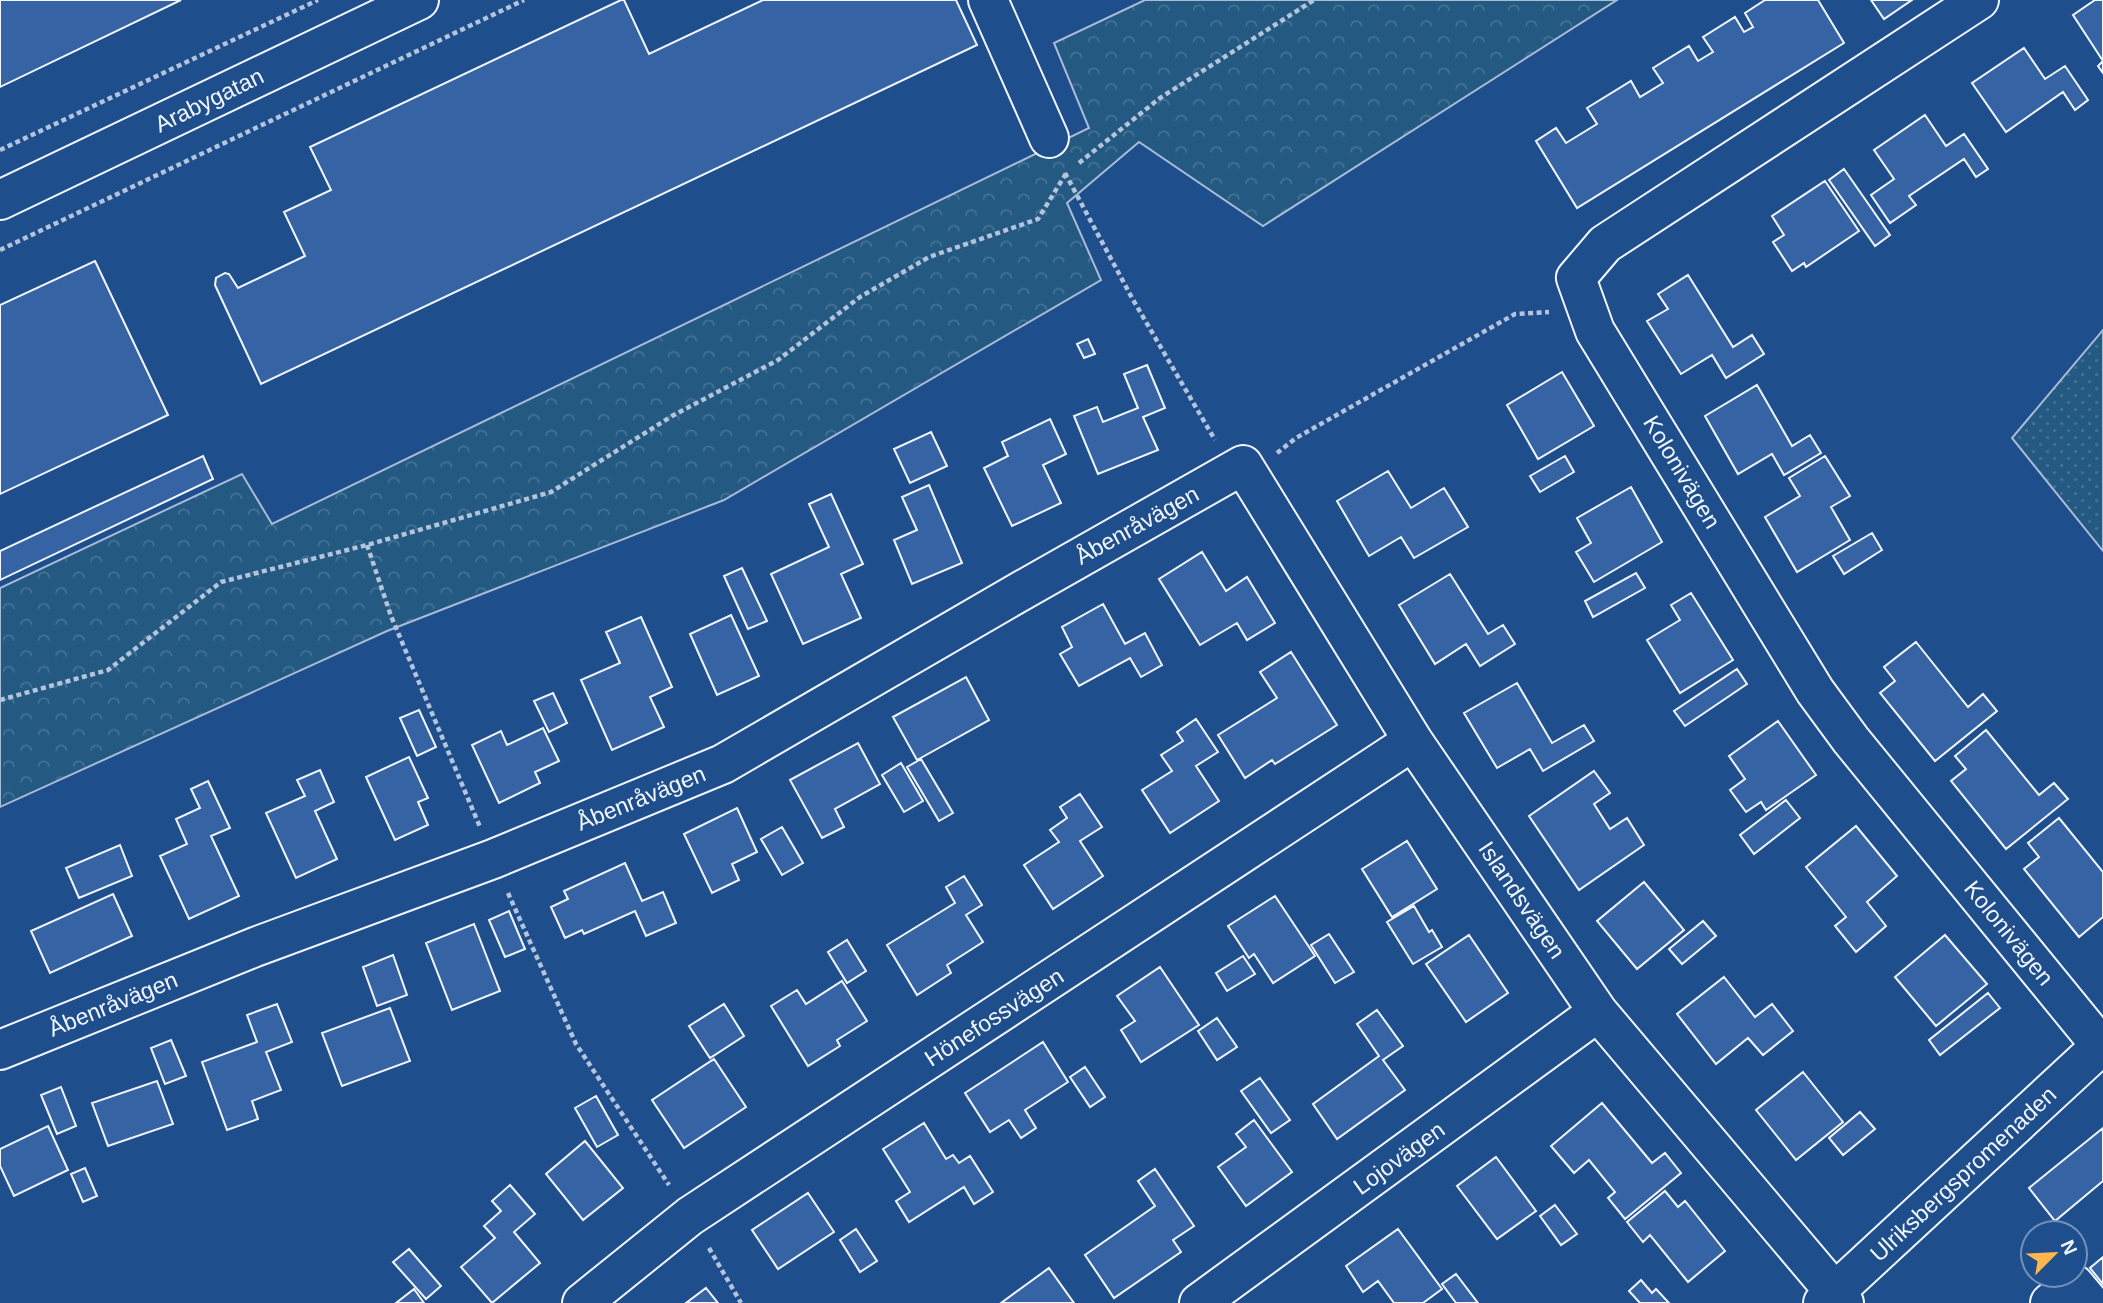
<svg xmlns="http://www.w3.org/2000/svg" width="2103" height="1303" font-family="Arial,sans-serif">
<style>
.forest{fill:url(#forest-crowns);stroke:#a8bbd7;stroke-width:2}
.park{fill:url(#park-dots);stroke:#a8bbd7;stroke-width:2}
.building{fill:#3563a3;stroke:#f2f6ff;stroke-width:2}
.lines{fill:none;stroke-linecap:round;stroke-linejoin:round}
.minor-casing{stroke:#f2f6ff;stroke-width:42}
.path{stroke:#b3c4dc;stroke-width:4.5;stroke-dasharray:5 3.5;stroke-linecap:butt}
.minor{stroke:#1f4e8c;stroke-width:38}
.labels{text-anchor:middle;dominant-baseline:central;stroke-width:5;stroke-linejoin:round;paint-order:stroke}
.street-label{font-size:23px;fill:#f2f6ff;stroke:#1f4e8c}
</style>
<defs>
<pattern id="forest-crowns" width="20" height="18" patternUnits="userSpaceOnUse" patternTransform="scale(1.75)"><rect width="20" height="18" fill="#245a82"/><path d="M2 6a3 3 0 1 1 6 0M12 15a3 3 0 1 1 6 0" fill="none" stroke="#447295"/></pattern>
<pattern id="park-dots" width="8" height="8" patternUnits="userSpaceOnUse" patternTransform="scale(1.75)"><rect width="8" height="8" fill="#245a82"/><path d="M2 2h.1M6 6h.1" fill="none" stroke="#447295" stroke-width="1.8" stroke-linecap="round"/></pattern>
</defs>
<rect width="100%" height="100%" fill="#1f4e8c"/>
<!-- forest -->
<path class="forest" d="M1145,0H1617L1263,226L1139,142L1067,203L1101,280L724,500L387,631L0,807V588L242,474L272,524L1089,128L1054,43Z"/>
<!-- park -->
<path class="park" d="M2103,330V551L2012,438Z"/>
<!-- building -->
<path class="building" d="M0,0H181L0,87Z
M621,0H624L649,54L763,0H956L977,45L261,384L215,285L216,278L225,273L229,274L238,288L305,256L284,212L331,190L310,147Z
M1765,0H1818L1844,43L1577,208L1536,141L1556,128L1566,143L1597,124L1587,108L1631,81L1640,97L1663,83L1653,68L1689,46L1698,61L1713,52L1703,37L1735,17L1744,32L1753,27L1745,13Z
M1871,0H1912L1884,19Z
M2095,0H2103V73L2098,66L2103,61L2073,15Z
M2024,48L2045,79L2065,66L2088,100L2075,110L2063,92L2006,132L1972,83Z
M1925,115L1946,146L1964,134L1988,169L1976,177L1964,159L1909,196L1916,205L1890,223L1871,195L1894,179L1874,150Z
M1844,169L1890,235L1875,246L1829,180Z
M1825,181L1859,231L1806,267L1804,263L1792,271L1773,242L1784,235L1772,216Z
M95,261L168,415L0,494V305Z
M1688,275L1733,347L1752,335L1764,354L1726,378L1712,355L1681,374L1647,321L1668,309L1658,294Z
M1088,339L1095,354L1084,358L1077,344Z
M1147,365L1165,408L1143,417L1158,450L1098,474L1074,416L1097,407L1103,422L1138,408L1124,374Z
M1562,372L1594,426L1538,459L1507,405Z
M1757,385L1792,446L1810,435L1821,453L1784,475L1772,454L1738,474L1705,416Z
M1050,419L1066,454L1043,465L1061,503L1012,526L984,468L1008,456L1002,442Z
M931,432L947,466L910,483L894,449Z
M203,456L213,479L0,580V551Z
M1565,456L1574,472L1540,492L1530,476Z
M1825,456L1850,496L1831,507L1850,540L1797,572L1765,517L1800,496L1789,478Z
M1388,471L1411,508L1444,488L1468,527L1414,558L1401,537L1369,556L1337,501Z
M929,485L962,563L912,584L894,540L917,530L902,497Z
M1631,487L1662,542L1594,582L1576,552L1591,543L1577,518Z
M831,494L863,564L841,574L861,618L803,644L771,574L829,547L809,504Z
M1872,533L1882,550L1844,574L1833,556Z
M1202,552L1226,591L1247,577L1275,623L1247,640L1237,623L1200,645L1159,579Z
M742,568L767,621L748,629L724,576Z
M1636,573L1645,588L1593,617L1585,601Z
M1450,574L1488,634L1503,625L1515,644L1480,666L1466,644L1435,664L1399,605Z
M1691,593L1733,660L1680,693L1647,640L1680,620L1671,605Z
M1103,604L1125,644L1145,633L1162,665L1141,677L1130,658L1079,686L1060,654L1072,647L1062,627Z
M731,615L759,676L717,695L690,634Z
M641,617L672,687L650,697L664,727L612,750L581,680L620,663L606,632Z
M1916,642L1968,707L1983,694L1997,711L1935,761L1880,693L1895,681L1884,667Z
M1291,652L1337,725L1275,764L1272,760L1245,778L1218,735L1277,698L1260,672Z
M1737,669L1747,684L1685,726L1674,711Z
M966,677L989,720L917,760L893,717Z
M1517,683L1552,743L1584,725L1594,741L1543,771L1530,749L1497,768L1464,713Z
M553,693L567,723L549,732L534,701Z
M419,710L436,747L417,756L400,718Z
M1196,719L1218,752L1196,766L1219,801L1170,833L1142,790L1172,771L1161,755L1183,741L1177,732Z
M1778,721L1816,775L1766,810L1761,802L1746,812L1730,790L1745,779L1729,756Z
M543,728L559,761L535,772L540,783L499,803L472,745L501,731L507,745Z
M1986,730L2039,795L2054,783L2068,799L2006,849L1951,781L1966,769L1955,756Z
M858,743L880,784L835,809L844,827L822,838L790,780Z
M409,757L428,798L418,802L428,825L395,840L366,777Z
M921,759L953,813L939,821L907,767Z
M901,763L923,801L904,812L882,775Z
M320,770L334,802L315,811L337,859L296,878L266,813L305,796L297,780Z
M1594,771L1610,793L1594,804L1610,829L1627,818L1644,845L1579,890L1529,816Z
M208,781L230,828L211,836L239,896L189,919L160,856L187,844L176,819L200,808L191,789Z
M1080,794L1102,827L1080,841L1103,876L1053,909L1024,865L1059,842L1050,830L1067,818L1060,807Z
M1786,800L1800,818L1754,854L1740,835Z
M737,808L757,852L732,864L739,880L712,893L684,834Z
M2059,818L2103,872V917L2079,937L2024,869L2039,857L2028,843Z
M1856,826L1897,876L1867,902L1886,926L1856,952L1835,926L1846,917L1806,867Z
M782,827L803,863L782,875L761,839Z
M1407,841L1437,889L1392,917L1362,869Z
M120,845L132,876L79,898L66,868Z
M625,863L642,901L663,892L676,923L646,936L635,911L584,934L582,930L565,938L551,907L568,899L564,891Z
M964,876L982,905L966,915L983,942L947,965L951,973L917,995L887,945L955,903L946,887Z
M1644,882L1684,930L1637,969L1597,921Z
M113,894L132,936L50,973L31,931Z
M1275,896L1315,956L1273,983L1254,954L1249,958L1228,926Z
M1414,906L1429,932L1432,930L1442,947L1413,964L1387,922Z
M509,911L525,949L505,957L489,920Z
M1703,921L1716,936L1682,964L1669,949Z
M474,924L500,991L452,1010L426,943Z
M1329,934L1354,972L1335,983L1311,945Z
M1469,935L1508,993L1466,1022L1426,964Z
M1945,935L1987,984L1936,1026L1895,977Z
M847,940L866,971L847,983L828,952Z
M393,955L407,995L377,1006L363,967Z
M1243,956L1255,974L1227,991L1216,973Z
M1160,967L1199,1025L1141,1062L1121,1030L1135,1021L1117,996Z
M1724,977L1755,1017L1772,1004L1793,1031L1763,1055L1748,1038L1716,1064L1677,1014Z
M842,981L867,1021L837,1040L840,1046L808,1066L771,1006L797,990L806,1004Z
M1988,993L2000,1008L1940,1055L1929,1040Z
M277,1004L292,1042L266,1052L281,1090L252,1101L258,1119L227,1130L202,1062L257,1042L247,1015Z
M724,1004L744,1036L710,1058L689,1026Z
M390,1008L410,1061L342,1086L322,1033Z
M1377,1010L1403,1046L1383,1060L1405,1090L1337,1139L1313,1104L1379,1056L1357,1024Z
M1217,1018L1237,1047L1217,1060L1198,1031Z
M171,1040L186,1076L165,1084L151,1048Z
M1043,1042L1068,1082L1025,1110L1036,1128L1021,1138L1009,1120L990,1132L965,1093Z
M714,1059L746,1107L684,1148L652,1100Z
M1085,1067L1105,1097L1090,1107L1070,1077Z
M1803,1072L1843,1122L1796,1160L1756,1110Z
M1260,1078L1290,1120L1271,1133L1241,1091Z
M157,1081L173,1124L108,1146L92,1103Z
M61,1087L76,1126L57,1134L41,1095Z
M596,1096L618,1135L597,1147L575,1108Z
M1602,1103L1652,1163L1665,1153L1681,1173L1625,1219L1608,1198L1615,1192L1589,1160L1574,1173L1551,1146Z
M1860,1112L1875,1129L1843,1155L1829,1138Z
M1254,1120L1292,1172L1246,1206L1218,1167L1246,1147L1236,1134Z
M924,1123L946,1159L953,1155L959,1163L970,1156L993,1192L974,1204L964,1187L909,1222L896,1201L910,1192L883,1149Z
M48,1126L68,1170L14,1196L0,1166V1149Z
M2103,1128V1181L2055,1221L2029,1188Z
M585,1141L623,1188L583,1220L546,1174Z
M1496,1157L1536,1211L1497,1239L1457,1186Z
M85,1168L97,1196L83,1202L71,1174Z
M1155,1169L1194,1226L1173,1240L1181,1252L1114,1298L1085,1255L1155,1206L1138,1181Z
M510,1185L535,1214L514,1232L540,1263L492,1303L461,1267L495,1238L484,1226L501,1211L492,1201Z
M1665,1191L1678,1207L1685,1201L1725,1251L1688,1282L1650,1235L1643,1242L1627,1222Z
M808,1193L834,1232L778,1269L752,1230Z
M1555,1205L1577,1234L1561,1245L1540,1216Z
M856,1229L877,1261L860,1272L840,1240Z
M1398,1229L1442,1289L1423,1303H1394L1378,1281L1363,1292L1346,1266Z
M409,1249L441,1286L426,1299L393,1262Z
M2103,1257V1284L2090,1268Z
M1049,1268L1074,1303H1001Z
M1456,1274L1478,1303H1456L1442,1284Z
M1641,1280L1652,1293L1656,1289L1669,1303H1640L1629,1291Z
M706,1288L718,1303H686Z
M414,1289L424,1303H396Z"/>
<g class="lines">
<defs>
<path id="minor" d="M988,0L1049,138
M1979,0L1605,244L1576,278L1595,331L1815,691L1851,740L2101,1046
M0,200L419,0
M0,1050L255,947L493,859L723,764L1021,591L1243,465L1413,741L1598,1012L1844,1303
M582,1303L690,1216L1413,741
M1199,1303L1598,1012
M1823,1303L2103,1044
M2050,1303L2074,1284L2090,1303"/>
</defs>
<!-- minor casing -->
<use href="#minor" class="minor-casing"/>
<!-- path -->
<path class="path" d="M0,150L318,0
M1079,163L1160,98L1314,0
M1065,173L1132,298L1215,440
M0,250L524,0
M1277,453L1296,438L1515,314L1549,312
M367,545L391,616L480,827
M0,700L108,670L221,582L367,545L551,492L672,416L778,360L860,297L929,257L1038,219L1067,172
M508,893L576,1044L669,1185
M709,1248L741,1303"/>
<!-- minor -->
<use href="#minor" class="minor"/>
</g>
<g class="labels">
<!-- street labels -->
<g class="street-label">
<text transform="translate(209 100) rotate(-26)">Arabygatan</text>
<text transform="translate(1682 472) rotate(59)">Kolonivägen</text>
<text transform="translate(1137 525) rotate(-29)">Åbenråvägen</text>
<text transform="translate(641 798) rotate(-22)">Åbenråvägen</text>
<text transform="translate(1522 900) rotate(56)">Islandsvägen</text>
<text transform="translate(2009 933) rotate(51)">Kolonivägen</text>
<text transform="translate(113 1004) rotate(-22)">Åbenråvägen</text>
<text transform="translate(994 1017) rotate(-33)">Hönefossvägen</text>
<text transform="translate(1399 1158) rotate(-36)">Lojovägen</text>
<text transform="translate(1963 1174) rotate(-43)">Ulriksbergspromenaden</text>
</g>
</g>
<!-- north arrow -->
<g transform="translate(2054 1254) rotate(66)"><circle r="33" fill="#1f4e8c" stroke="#7391ba" stroke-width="2"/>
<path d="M0-5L12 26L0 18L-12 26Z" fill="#ffb74d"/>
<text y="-10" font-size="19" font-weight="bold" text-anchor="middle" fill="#f2f6ff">N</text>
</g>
</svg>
